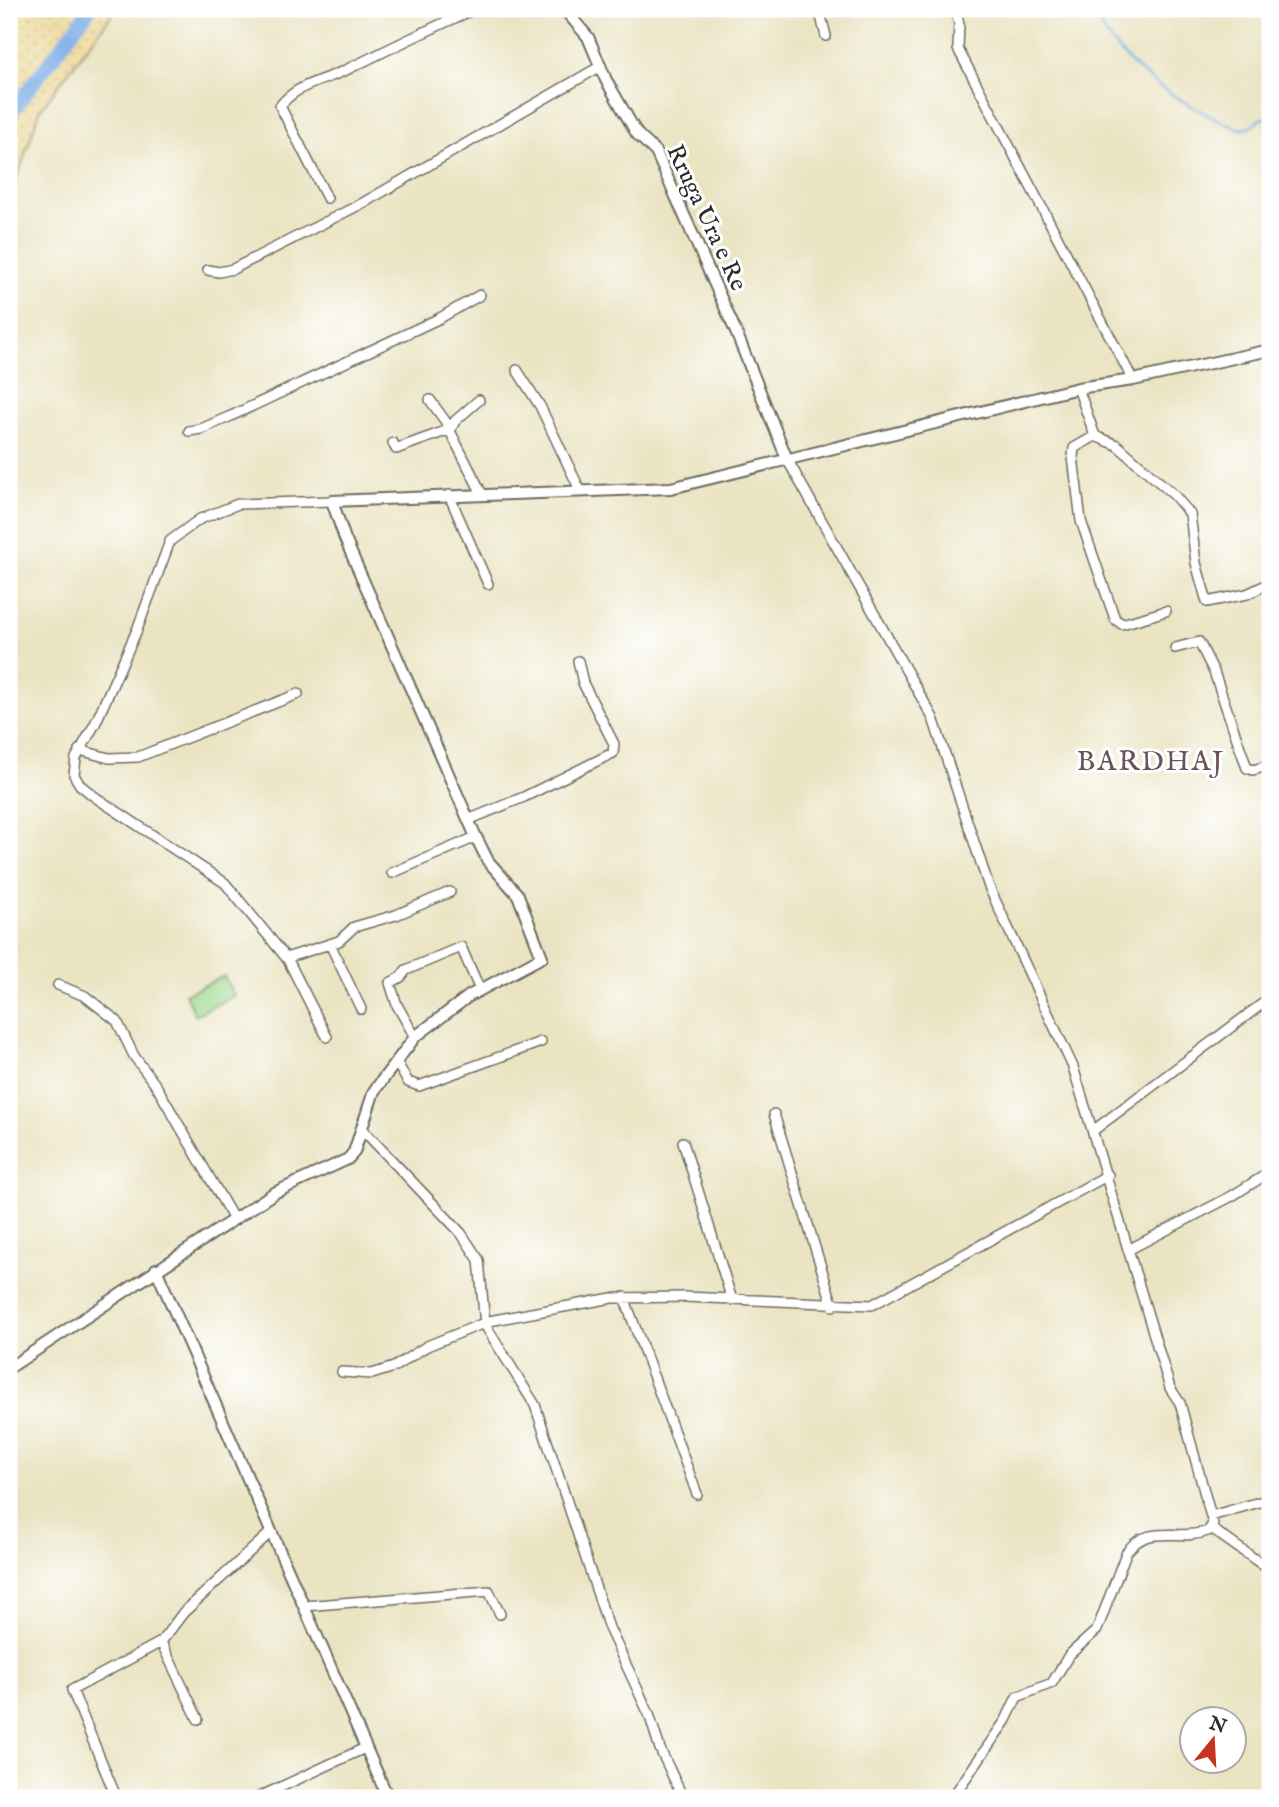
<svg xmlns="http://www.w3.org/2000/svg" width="1279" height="1807" font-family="'IM FELL English',serif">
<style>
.sand{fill:url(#sand-dots);stroke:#8c8264;stroke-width:2}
.green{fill:#9dd88c;stroke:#64825c;stroke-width:2}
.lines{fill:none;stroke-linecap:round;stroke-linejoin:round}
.stream{stroke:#7eaee9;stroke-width:2.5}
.river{stroke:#7eaee9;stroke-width:14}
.minor-casing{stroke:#6e6c60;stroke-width:12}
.tertiary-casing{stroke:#6e6c60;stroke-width:14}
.minor{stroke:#fff;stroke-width:9}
.tertiary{stroke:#fff;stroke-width:10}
.labels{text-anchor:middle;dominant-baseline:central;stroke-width:6;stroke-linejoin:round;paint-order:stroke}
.street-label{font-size:24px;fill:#2b2b2b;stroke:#fff}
.quarter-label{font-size:28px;letter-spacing:2px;fill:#6c525d;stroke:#fff}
</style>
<defs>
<pattern id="sand-dots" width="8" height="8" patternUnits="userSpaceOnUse" patternTransform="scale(1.75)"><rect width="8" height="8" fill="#eeda9e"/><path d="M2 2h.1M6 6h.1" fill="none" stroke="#cb8" stroke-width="1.8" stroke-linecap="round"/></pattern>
</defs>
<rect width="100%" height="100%" fill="#fff"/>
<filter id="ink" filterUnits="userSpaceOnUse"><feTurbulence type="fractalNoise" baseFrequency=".0143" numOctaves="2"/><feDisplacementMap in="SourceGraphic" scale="14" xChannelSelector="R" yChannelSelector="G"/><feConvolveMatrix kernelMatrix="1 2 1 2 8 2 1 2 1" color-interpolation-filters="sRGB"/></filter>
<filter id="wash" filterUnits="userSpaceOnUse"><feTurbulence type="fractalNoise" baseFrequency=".00686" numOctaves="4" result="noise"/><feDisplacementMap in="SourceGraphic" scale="28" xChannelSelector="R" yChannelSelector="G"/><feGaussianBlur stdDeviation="1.57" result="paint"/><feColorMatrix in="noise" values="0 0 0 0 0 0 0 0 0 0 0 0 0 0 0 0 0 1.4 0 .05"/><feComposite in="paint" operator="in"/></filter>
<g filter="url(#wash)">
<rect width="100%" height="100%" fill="#eae4c3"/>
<!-- sand -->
<path class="sand" d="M9,9H116L40,110L9,202Z"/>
<!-- green -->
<path class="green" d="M224,976L234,996L195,1015L185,994Z"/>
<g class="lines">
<!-- stream -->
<path class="stream" d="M1092,9C1117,67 1181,104 1236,128L1247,129L1262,118L1270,120"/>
<!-- river -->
<path class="river" d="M9,115L90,9"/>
</g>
</g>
<g filter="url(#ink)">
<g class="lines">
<defs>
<path id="minor" d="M819,9L826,36
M955,9L959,24L958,49L1133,380
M327,198L280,106C297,84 323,81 346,70C389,49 431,28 475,9
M208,270L219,272L233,269L363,203L601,66
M517,370L540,406L580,490
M1078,388L1095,436L1117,445L1174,495L1190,514L1196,563L1207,602L1247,594L1270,583
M479,400L455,421L450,431L482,494
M189,431L201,429L231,416L440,318L480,295
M1095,436L1074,448L1073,457L1081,521L1115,619L1122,624L1166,611
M393,443L396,449L451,429L430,400
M787,459L933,718L989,887L1073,1067L1170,1388L1180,1403L1213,1524L1208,1531C1179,1542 1147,1522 1126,1553L1097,1630L1069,1655L1052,1683L1017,1697L1006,1720L952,1798
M449,495L488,584
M1175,648L1199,642L1214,672L1247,768L1253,770L1270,765
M79,750L109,758L138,757L298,694
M468,820L524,797L613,753L614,744L583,683L578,661
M392,873L476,837
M330,944L361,1009
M286,958L339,941L354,927L396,915L450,892
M58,985L85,996L117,1021L134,1056L157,1087L233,1218
M327,1037L288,960L225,883L95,797L80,785L74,775L76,758L95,724L137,630L170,541L200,519L238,504L332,501
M415,1037L397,1005L390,983L401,977L406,970L461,947L480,990
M397,1063L408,1082L419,1086L541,1042
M774,1114L833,1306
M362,1129L461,1233L479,1260L485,1325L535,1405L609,1628L649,1714L660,1749L683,1798
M1094,1130L1270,998
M683,1142L732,1300
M1128,1250L1232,1196L1270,1172
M624,1297L697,1494
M342,1372L372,1374L394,1367L427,1346L489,1321L612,1298L685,1297L872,1305L1108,1175
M1211,1516L1270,1499
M1212,1529L1270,1570
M304,1606L489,1591L500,1614
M198,1719L161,1642L183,1613L271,1532
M114,1792L72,1690L161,1642
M257,1798L365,1748"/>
<path id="tertiary" d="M564,9L588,37L606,80L637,134L656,152L736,332L787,459
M156,1269L388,1798
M9,1368L274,1193L348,1159L354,1152L374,1091L415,1037L469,996L542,957L518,895L488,861L476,837L345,539L332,501L671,488L1078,388L1133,380L1270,350"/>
</defs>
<!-- minor casing -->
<use href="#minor" class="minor-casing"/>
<!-- tertiary casing -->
<use href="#tertiary" class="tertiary-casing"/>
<!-- minor -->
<use href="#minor" class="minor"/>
<!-- tertiary -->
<use href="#tertiary" class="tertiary"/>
</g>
</g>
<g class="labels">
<!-- street labels -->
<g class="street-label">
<text transform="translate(706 218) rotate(65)">Rruga Ura e Re</text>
</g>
<!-- quarter labels -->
<g class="quarter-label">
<text x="1151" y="762">BARDHAJ</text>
</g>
</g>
<!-- margin -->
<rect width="1279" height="1807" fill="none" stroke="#fff" stroke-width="35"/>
<!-- north arrow -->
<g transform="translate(1213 1740) rotate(18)"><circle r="33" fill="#ffffff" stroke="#aaaaaa" stroke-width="2"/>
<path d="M0-5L12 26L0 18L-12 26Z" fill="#c8321e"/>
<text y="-10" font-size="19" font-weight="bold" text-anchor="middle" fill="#2b2b2b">N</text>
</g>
</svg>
